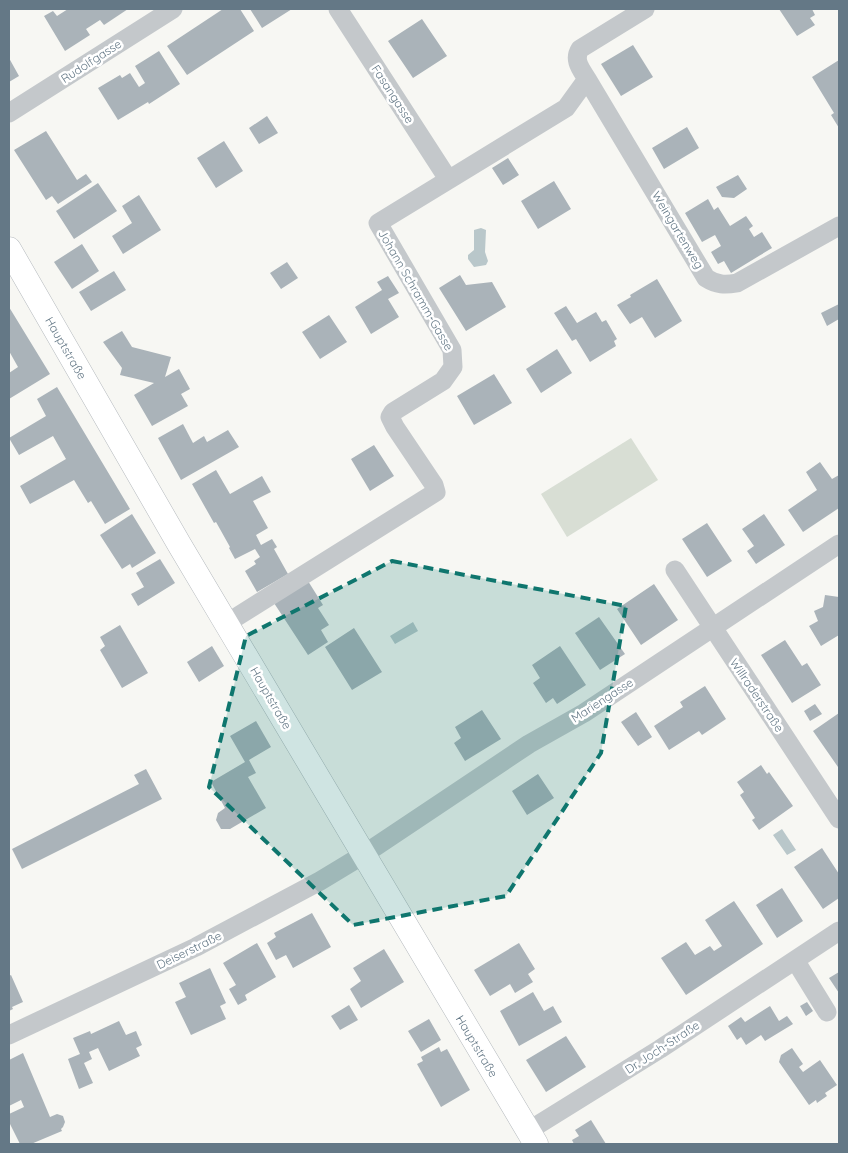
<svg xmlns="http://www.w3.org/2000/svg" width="848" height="1153" font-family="Quicksand,sans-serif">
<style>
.green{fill:#d8ded4}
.water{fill:#b9c7ca}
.building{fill:#aab3b9}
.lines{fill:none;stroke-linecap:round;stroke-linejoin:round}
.major-casing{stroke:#b5babe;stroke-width:25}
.minor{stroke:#c4c8cb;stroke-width:19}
.major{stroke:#fff;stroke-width:24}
.marked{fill:#0f766e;fill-opacity:0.2;stroke:#0f766e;stroke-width:4;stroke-dasharray:10 6;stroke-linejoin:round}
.labels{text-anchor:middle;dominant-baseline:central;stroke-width:5;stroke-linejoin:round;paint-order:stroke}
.street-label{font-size:12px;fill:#647886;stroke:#fff}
</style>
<rect width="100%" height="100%" fill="#f7f7f3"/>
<!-- green -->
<path class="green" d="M631,438L658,480L567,537L541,494Z"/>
<!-- water -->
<path class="water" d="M481,228L486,230L485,252L488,261L486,265L474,267L468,259V255L474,250V230Z
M413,622L418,631L395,644L390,636Z
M782,829L796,850L787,855L773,835Z"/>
<!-- building -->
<path class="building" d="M68,9L74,10L128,9L104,25L100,20L86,29L90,35L65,51L44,16L53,11L57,16Z
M223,9H240L254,31L187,75L167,46Z
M250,9H292L262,28Z
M779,9H812L815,15L810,18L815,25L797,36Z
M422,19L447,56L413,78L388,41Z
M633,45L653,77L621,96L601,64Z
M159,51L180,84L149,104L148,102L118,120L98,88L120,75L122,78L130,73L139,87L145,83L135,66Z
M9,58L19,76L9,82Z
M839,60V128L831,115L834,113L812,77Z
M267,116L278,133L259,144L249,128Z
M687,127L699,148L664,169L652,148Z
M46,131L77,180L86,174L92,182L58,204L52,196L46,200L14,150Z
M224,141L243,171L216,188L197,158Z
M508,158L519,175L503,185L492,168Z
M738,175L747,189L734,198L722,197L716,187Z
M554,181L571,209L538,229L521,201Z
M98,183L117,211L74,239L56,211Z
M139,195L161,230L123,254L112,236L132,223L122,206Z
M708,199L714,210L718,207L730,226L746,216L753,226L749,229L754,237L762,232L772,248L731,273L724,261L718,264L711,252L721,246L715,235L702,242L685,213Z
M82,244L99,271L72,289L54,262Z
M287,262L298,278L281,289L270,273Z
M114,271L126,290L91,311L79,292Z
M460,275L466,285L492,282L506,307L466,331L439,288Z
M388,276L399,293L388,299L399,317L371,334L355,307L382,290L377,282Z
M657,279L682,321L655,338L642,317L630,324L617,305L631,297L630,295Z
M839,304V319L827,326L821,313Z
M566,306L577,323L596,312L602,322L606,320L617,339L614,341L616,346L590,362L576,339L572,341L554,313Z
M9,307L50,374L9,399V373L18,367L9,351Z
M329,315L347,342L320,359L302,332Z
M122,331L132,347L171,357L165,377L179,369L190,389L181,394L188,406L152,426L134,395L154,383L120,375L122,368L103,342Z
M557,349L572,373L541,393L526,369Z
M494,374L512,403L474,425L457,396Z
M57,387L130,509L105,524L91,501L88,503L74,480L30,504L20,486L66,459L53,436L19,455L9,438L46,416L37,399Z
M183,424L193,443L204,436L207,442L228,430L239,447L181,480L158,438Z
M374,445L394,476L370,491L351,459Z
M820,462L832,479L839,475V508L803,532L788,510L817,490L806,472Z
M216,470L230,494L262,476L271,492L253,501L268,528L256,535L261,545L272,539L277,547L274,549L288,574L257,592L245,571L256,564L254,561L260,557L255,549L235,559L229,548L230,547L216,522L214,523L192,484Z
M132,514L156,553L132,568L130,564L122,569L100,535Z
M764,514L785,545L756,564L747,551L754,546L742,529Z
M707,523L732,561L707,577L682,539Z
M160,559L175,583L138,606L131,594L144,587L136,573Z
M308,581L323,605L318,608L329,625L321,630L328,642L308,655L274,603Z
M654,584L678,620L641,645L617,609Z
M825,595L839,597V635L821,646L809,626L818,621L814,611L823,607Z
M599,617L625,654L600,670L575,633Z
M120,625L148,673L122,688L100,650L105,646L100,637Z
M354,628L382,672L352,690L325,647Z
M785,640L802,666L807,663L821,685L792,703L761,655Z
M212,646L224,666L199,682L187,662Z
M560,646L586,685L557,704L553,698L546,703L533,683L540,678L532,665Z
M705,686L726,719L702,735L699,731L669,750L654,726L683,707L680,702Z
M815,704L822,714L810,721L804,711Z
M482,710L501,739L465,761L454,743L461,738L455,727Z
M636,712L652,737L638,746L621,722Z
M839,713V766L838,767L813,731Z
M256,721L271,747L249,760L256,773L248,777L266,808L230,829H221L216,820L218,813L225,808L211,782L245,762L230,736Z
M761,765L767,774L769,772L793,806L759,830L752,820L755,818L740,795L744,792L737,782Z
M146,769L162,799L22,869L12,849L139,784L134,775Z
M538,774L554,798L527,815L512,791Z
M822,848L839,874V898L823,909L794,867Z
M782,888L803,921L777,938L756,905Z
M734,901L763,944L686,995L661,958L686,942L695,955L710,946L714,951L722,946L705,920Z
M312,913L331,947L293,968L286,955L276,960L267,943L276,937L274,933Z
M257,943L276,977L245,995L247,1000L238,1005L229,989L236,985L223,963Z
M519,943L535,969L528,974L533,982L515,993L510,984L490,996L474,970Z
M384,949L404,982L361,1008L350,989L361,981L353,968Z
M210,968L226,1003L220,1006L226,1019L191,1035L175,1002L186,997L179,983Z
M839,972V993L829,978Z
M11,975L23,1002L12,1007L13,1009L9,1011V976Z
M533,992L544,1011L553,1006L562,1022L519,1046L500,1011Z
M807,1002L813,1011L806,1016L800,1006Z
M349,1005L358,1020L340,1030L331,1016Z
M770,1006L779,1021L787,1016L793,1024L765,1041L761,1035L746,1045L741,1037L737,1040L728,1026L741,1017L745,1022Z
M429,1019L441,1040L421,1052L408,1031Z
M119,1021L126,1035L136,1031L142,1045L136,1048L140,1056L109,1071L98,1048L89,1052L92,1059L84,1063L93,1083L79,1089L68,1059L80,1054L73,1038L90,1031L91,1034Z
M566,1036L586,1067L546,1092L526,1060Z
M439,1047L441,1052L447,1049L470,1090L441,1107L417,1064L423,1061L421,1057Z
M792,1048L803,1064L799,1067L803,1072L820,1060L837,1085L825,1093L827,1096L817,1103L816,1100L809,1105L779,1062L781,1055Z
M23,1053L50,1117L57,1114L63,1116L65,1122L63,1127L61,1129L62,1131L31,1144H20L9,1122V1114L24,1107L21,1100L9,1106V1060Z
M591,1120L606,1144H574L572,1140L579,1136L575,1130Z"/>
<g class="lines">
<defs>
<path id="major" d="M9,249L179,544L536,1144"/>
</defs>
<!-- major casing -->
<use href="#major" class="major-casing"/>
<!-- minor -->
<path class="minor" d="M338,9L448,179
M587,79L706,278C717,285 725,285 737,283L839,226
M9,113L173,9
M675,570L839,819
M227,623L436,492L434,485L395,427L390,417L393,412L443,381L453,367L452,350L378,223L566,108L587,79C581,69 573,60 580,49L645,9
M795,960L827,1012
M9,1035L196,947L320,881L363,855L529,744L584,713L839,544
M528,1131L660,1049L839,931"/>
<!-- major -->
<use href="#major" class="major"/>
</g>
<!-- marked area -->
<path class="marked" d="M392,561L626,606L601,753L506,896L353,925L209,787L246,636Z"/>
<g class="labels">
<!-- street labels -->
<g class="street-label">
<text transform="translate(91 61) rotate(-33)">Rudolfgasse</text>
<text transform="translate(393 94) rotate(57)">Fasangasse</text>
<text transform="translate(678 230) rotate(59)">Weingartenweg</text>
<text transform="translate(416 290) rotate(60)">Johann Schramm-Gasse</text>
<text transform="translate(66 348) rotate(60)">Hauptstraße</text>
<text transform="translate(757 695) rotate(56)">Willraderstraße</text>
<text transform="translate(271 698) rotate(60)">Hauptstraße</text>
<text transform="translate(602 700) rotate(-33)">Mariengasse</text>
<text transform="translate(189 950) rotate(-26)">Deiserstraße</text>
<text transform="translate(477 1046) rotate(59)">Hauptstraße</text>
<text transform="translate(662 1047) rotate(-33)">Dr. Joch-Straße</text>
</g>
</g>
<!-- border -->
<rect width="848" height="1153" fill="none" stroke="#647886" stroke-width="20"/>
</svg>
